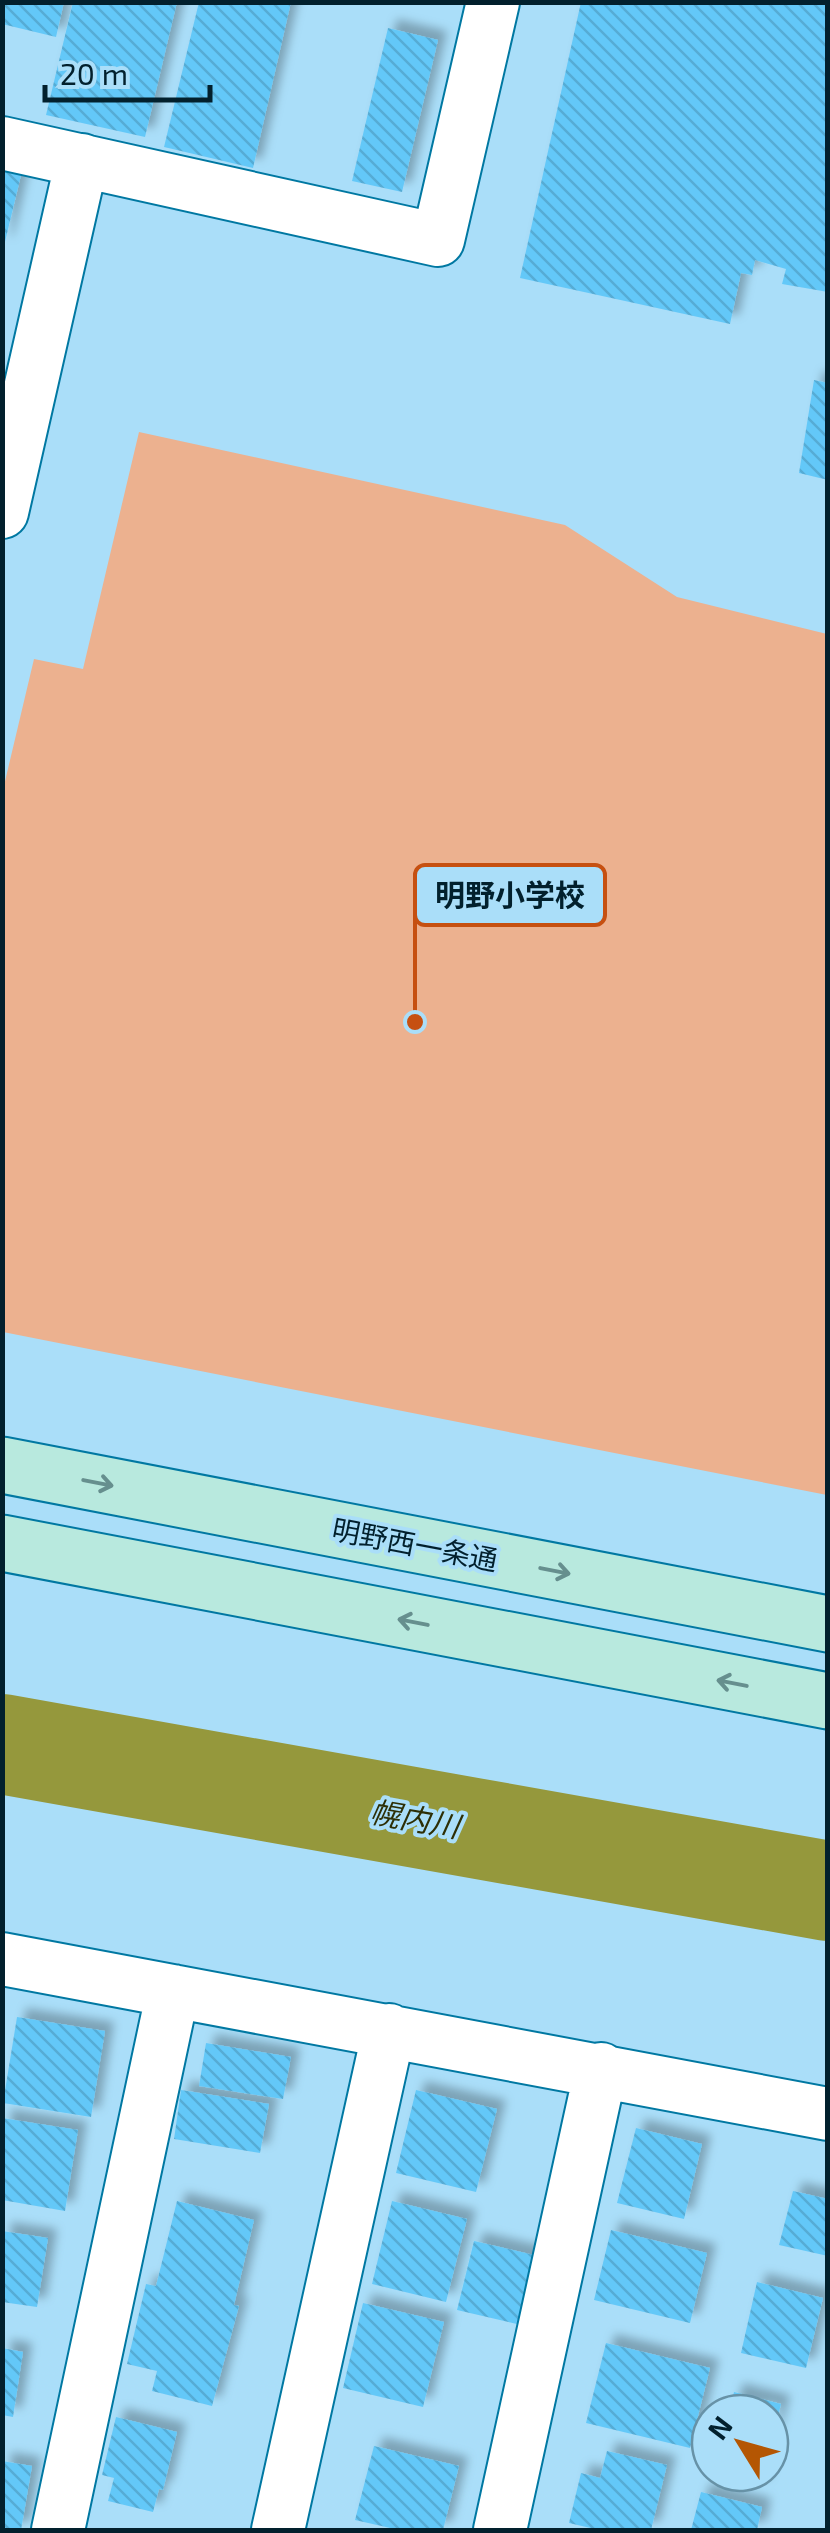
<svg xmlns="http://www.w3.org/2000/svg" width="830" height="2533" font-family="'Exo 2','Noto Sans JP',sans-serif">
<style>
.garden{fill:#ecb18f}
.lines{fill:none;stroke-linecap:round;stroke-linejoin:round}
.river{stroke:#95983c;stroke-width:100}
.building{fill:url(#building-back-hatch);filter:url(#shadow)}
.street-casing{stroke:#0078a2;stroke-width:56}
.secondary-casing{stroke:#0078a2;stroke-width:59}
.street{stroke:#fff;stroke-width:52}
.secondary{stroke:#b8e9de;stroke-width:55}
.oneway{stroke:#668f8e}
.labels{text-anchor:middle;dominant-baseline:central;stroke-width:8;stroke-linejoin:round;paint-order:stroke}
.street-label{font-size:28px;fill:#02202d;stroke:#aadef9}
.water-label{font-size:30px;font-style:italic;fill:#2d2f06;stroke:#aadef9}
.leader{fill:none;stroke:#c65011;stroke-width:4}
.callout-dot{fill:#c65011;stroke:#aadef9;stroke-width:4}
.callout{fill:#aadef9;stroke:#c65011;stroke-width:4}
.callout-label{font-size:30px;text-anchor:middle;font-weight:bold;fill:#02202d}
</style>
<defs>
<pattern id="building-back-hatch" width="6" height="6" patternUnits="userSpaceOnUse" patternTransform="scale(2.5)"><rect width="6" height="6" fill="#64c8f8"/><path d="M-1 5l2 2M0 0l6 6M5-1l2 2" fill="none" stroke="#55acd5"/></pattern>
<filter id="shadow"><feDropShadow dx="9" dy="-9" stdDeviation="5" flood-color="#0004"/></filter>
</defs>
<rect width="100%" height="100%" fill="#aadef9"/>
<!-- garden -->
<path class="garden" d="M139,432L565,525L677,597L827,634V1495L3,1332L2,794L34,659L83,669Z"/>
<g class="lines">
<!-- river -->
<path class="river" d="M2,1744L828,1891"/>
</g>
<!-- building -->
<path class="building" d="M2,2H64L56,37L2,24Z
M73,2H177L145,137L46,115Z
M199,2H291L253,168L164,147Z
M581,2H828V292L782,284L786,269L755,260L752,275L741,273L730,324L520,278Z
M388,28L438,40L402,192L352,181Z
M2,171L21,175L4,246H2Z
M814,380L828,383V480L799,473Z
M17,2017L105,2031L91,2117L3,2103Z
M206,2043L291,2057L283,2099L199,2086Z
M181,2090L269,2104L260,2153L174,2139Z
M416,2090L497,2109L476,2192L396,2173Z
M2,2118L78,2130L65,2211L2,2200Z
M636,2128L702,2144L684,2219L617,2203Z
M793,2191L828,2199V2256L779,2245Z
M177,2201L254,2220L234,2305L239,2306L212,2406L152,2391L157,2371L127,2364L146,2284L156,2286Z
M392,2201L467,2219L446,2302L372,2284Z
M611,2230L707,2253L690,2323L594,2300Z
M2,2231L48,2238L37,2307L2,2302Z
M474,2241L538,2256L521,2325L457,2310Z
M757,2282L823,2298L806,2368L741,2353Z
M363,2303L444,2322L423,2407L343,2388Z
M606,2343L710,2368L690,2448L586,2423Z
M2,2348L23,2352L13,2417L2,2415Z
M734,2392L781,2404L771,2444L770,2413H729Z
M116,2417L177,2432L163,2490L159,2489L153,2512L108,2501L114,2478L102,2475Z
M374,2446L459,2466L443,2530H399L355,2520Z
M607,2451L667,2465L651,2530H599L569,2523L581,2473L600,2478Z
M2,2461L32,2466L21,2530H2Z
M714,2473H764L760,2488L714,2477Z
M701,2492L762,2507L757,2530H691Z"/>
<g class="lines">
<defs>
<path id="street" d="M2,143L438,240L493,2
M2,512L82,160
M2,1959L828,2114
M58,2530L173,1991
M278,2530L389,2030
M500,2530L601,2069"/>
<path id="secondary" d="M2,1465L828,1624
M2,1543L828,1701"/>
</defs>
<!-- street casing -->
<use href="#street" class="street-casing"/>
<!-- secondary casing -->
<use href="#secondary" class="secondary-casing"/>
<!-- street -->
<use href="#street" class="street"/>
<!-- secondary -->
<use href="#secondary" class="secondary"/>
</g>
<!-- one-way arrows -->
<defs><path id="oneway-shaft" d="M-6 0H5M1.5-3L5.5 0L1.5 3" fill="none" stroke-width="1.6" stroke-linecap="round" stroke-linejoin="round" transform="scale(2.5)"/></defs>
<g class="oneway">
<use href="#oneway-shaft" transform="translate(98 1483) rotate(11)"/>
<use href="#oneway-shaft" transform="translate(555 1571) rotate(11)"/>
<use href="#oneway-shaft" transform="translate(413 1622) rotate(-169)"/>
<use href="#oneway-shaft" transform="translate(732 1683) rotate(-169)"/>
</g>
<g class="labels">
<!-- street labels -->
<g class="street-label">
<text transform="translate(415 1544) rotate(11)">明野西一条通</text>
</g>
<!-- water labels -->
<g class="water-label">
<text transform="translate(415 1818) rotate(10)">幌内川</text>
</g>
</g>
<!-- callouts -->
<path class="leader" d="M415 1022L415 895"/>
<circle class="callout-dot" cx="415" cy="1022" r="10"/>
<rect class="callout" x="415" y="865" width="190" height="60" rx="10"/>
<g class="callout-label">
<text x="510" y="906">明野小学校</text>
</g>
<!-- border -->
<rect width="830" height="2533" fill="none" stroke="#02202d" stroke-width="10"/>
<!-- north arrow -->
<g transform="translate(740 2443) rotate(307)"><circle r="48" fill="#aadef9" stroke="#6792a7" stroke-width="2.5"/>
<path d="M0-8L18 38L0 25L-18 38Z" fill="#b45603"/>
<text y="-15" font-size="28" font-weight="bold" text-anchor="middle" fill="#02202d">N</text>
</g>
<!-- scale -->
<path d="M45 85v15h165v-15" fill="none" stroke="#02202d" stroke-width="5"/>
<text x="60" y="85" font-size="30" fill="#02202d" stroke="#aadef9" stroke-width="8" paint-order="stroke">20 m</text>
</svg>
